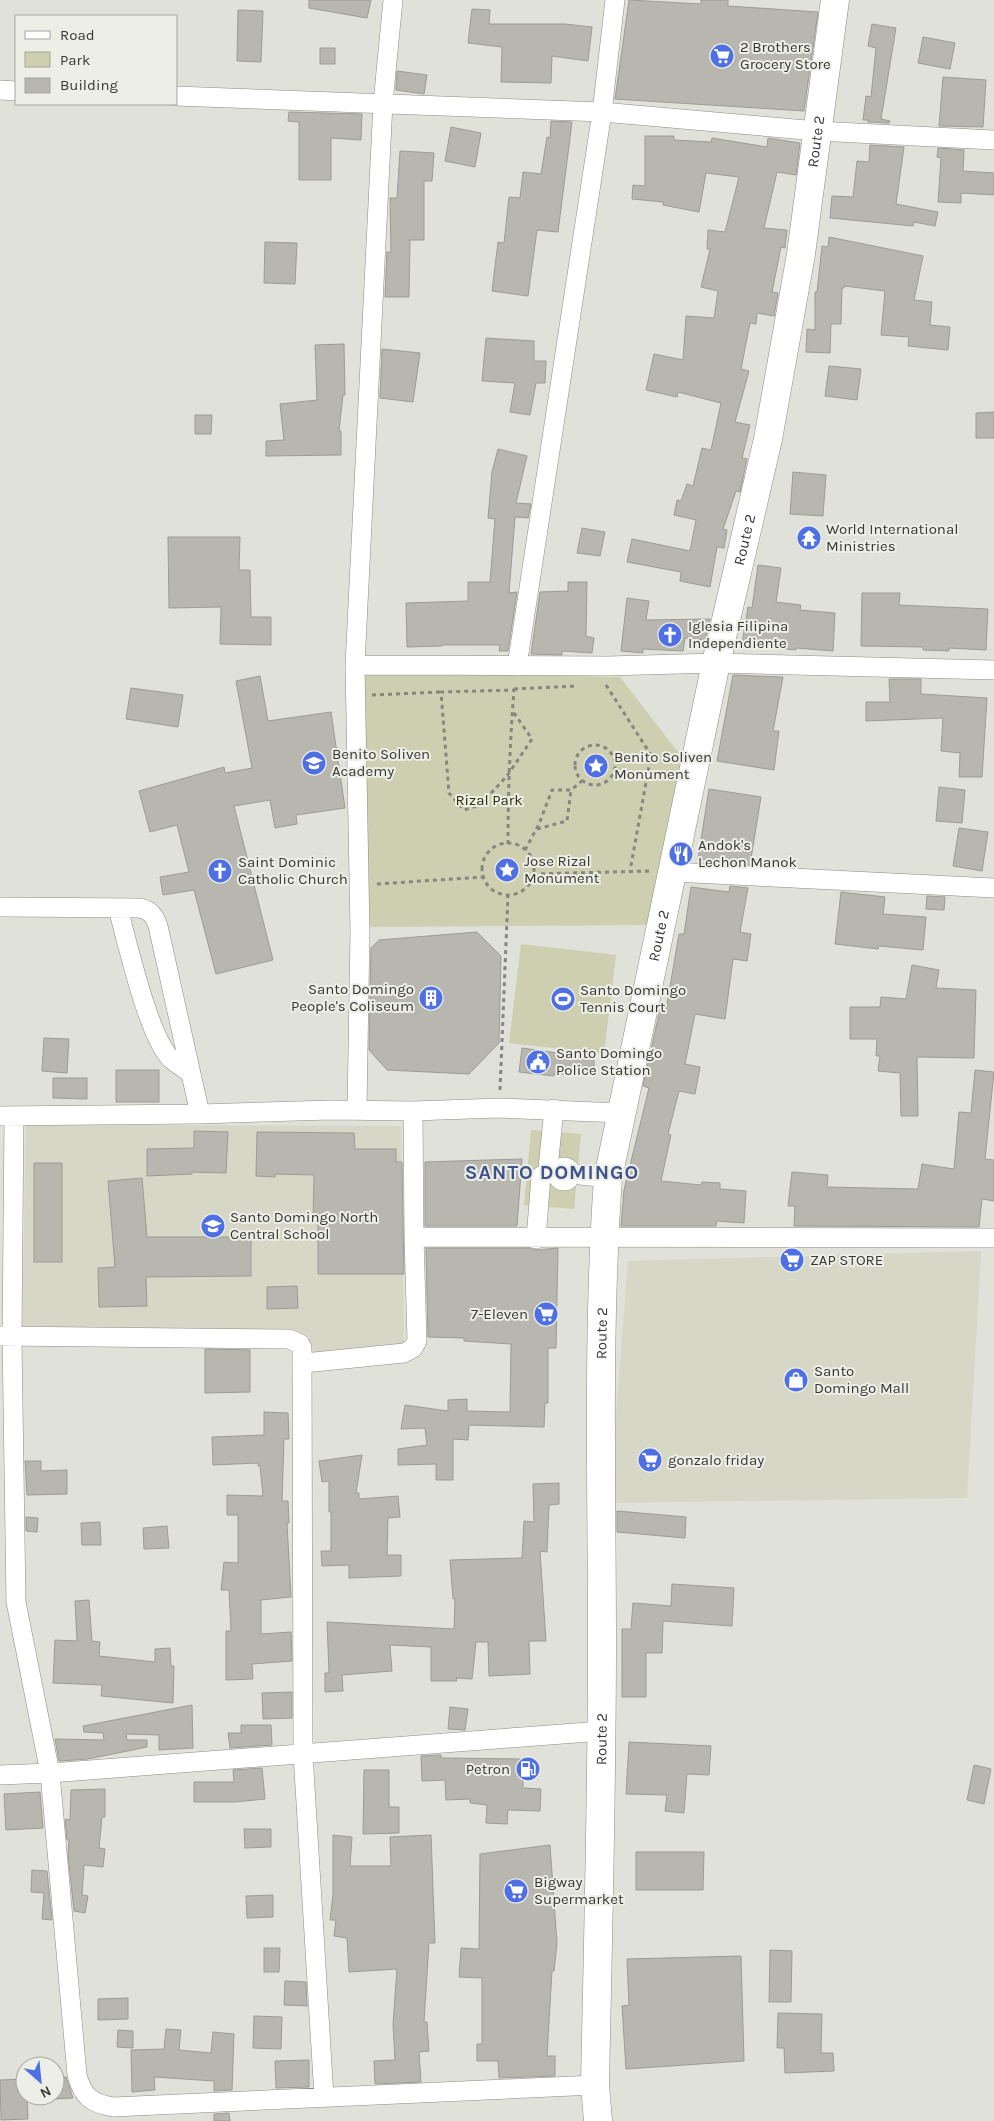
<svg xmlns="http://www.w3.org/2000/svg" width="994" height="2121" font-family="Karla,sans-serif">
<style>
.built{fill:#d6d7c7}
.green{fill:#ceceb0}
.building{fill:#b7b7af;stroke:#9b9c94}
.lines{fill:none;stroke-linecap:round;stroke-linejoin:round}
.minor-casing{stroke:#8c8c85;stroke-width:20}
.highway-casing{stroke:#8c8c85;stroke-width:29}
.path{stroke:#868781;stroke-width:3;stroke-dasharray:4 4;stroke-linecap:butt}
.minor{stroke:#fff;stroke-width:19}
.highway{stroke:#fff;stroke-width:28}
.labels{text-anchor:middle;dominant-baseline:central;stroke-width:4;stroke-linejoin:round;paint-order:stroke}
.poi-label{font-size:15px;fill:#373734;stroke:#edeee6;text-anchor:start}
.street-label{font-size:15px;fill:#373734;stroke:#edeee6}
.park-label{font-size:15px;fill:#2c2c05;stroke:#edeee6}
.district-label{font-size:20px;font-weight:bold;letter-spacing:1px;fill:#3e528d;stroke:#edeee6}
</style>
<rect width="100%" height="100%" fill="#e0e1d8"/>
<!-- built -->
<path class="built" d="M26,1125L401,1126L404,1345L311,1354L297,1334L22,1326Z
M981,1251L967,1498L609,1503L628,1261Z"/>
<!-- green -->
<path class="green" d="M361,672L620,677L688,765L652,925L364,927Z
M521,944L616,955L604,1054L509,1043Z
M531,1130L581,1134L574,1209L524,1205Z"/>
<!-- building -->
<path class="building" d="M309,0H371L367,18L309,8Z
M629,0L701,4V0H728V6L818,12L804,111L615,99Z
M472,9L490,10L489,24H565L592,27L588,61L552,56L551,83L501,82L502,47L468,43Z
M238,10L263,11L261,62L237,61Z
M872,24L896,28L881,119L890,121L889,123L868,122V120H863L866,96L871,97L876,48L868,46Z
M923,37L955,43L950,69L918,63Z
M320,48H335V64H320Z
M397,71L427,75L424,94L396,90Z
M943,77L986,80L983,127L939,126Z
M289,112L362,114L361,140L331,138V180H299V122L288,121Z
M551,121L572,122L558,232L537,230L528,296L492,291L498,242L504,243L509,197L520,198L523,172L541,174L547,137L550,138Z
M451,127L481,133L475,167L445,161Z
M645,136H674V140L711,142L712,138L767,147L768,138L800,143L796,175L777,172L764,228L787,230L785,248L781,247L772,292L778,293L774,316L757,313L756,324L750,323L741,369L749,371L735,422L750,425L742,458L747,459L740,492L736,491L723,529L727,530L724,548L717,547L710,587L680,581L681,572L627,562L632,539L690,551L696,520L674,515L677,500L681,501L687,484L693,486L702,448L711,450L721,403L678,392L677,397L646,390L654,354L683,360L686,316L714,318L718,291L701,287L710,249H707L708,230L725,232L739,177L706,173L699,212L663,205V202L632,199L633,185L645,186Z
M870,145L904,147L896,204L938,212L935,226L914,222L913,226L830,218L832,196L853,197L857,161L869,162Z
M938,148L964,150L963,171L994,173V195L961,193V203L938,202L941,158L937,157Z
M400,151L434,153L432,181H424V240H410L409,297H385L387,252H391L390,198H397Z
M829,237L923,256L914,300L932,302L930,325L950,327L948,350L908,346L909,337L881,335L885,291L844,286V288H842L841,324H831L830,353L806,352L807,329L815,330V292H817L822,246L828,247Z
M265,242L297,243L295,284L264,283Z
M486,338L534,341V361H546L545,383H536L530,415L510,412L515,383L482,381Z
M344,344L345,395H343L339,431H341V455L266,456V441L284,440L280,404L317,400L315,345Z
M382,349L420,353L413,402L380,398Z
M829,366L861,369L857,400L825,396Z
M994,412V438H976V413Z
M195,415H212L211,434H195Z
M498,449L527,456L516,503L531,504L528,518L515,517L509,593L517,592L508,651H499L500,645H442V646L407,647L406,603L468,601V582H490L495,519L488,518L492,472Z
M793,472L826,475L823,516L790,514Z
M582,528L605,532L600,556L577,553Z
M168,537H240L239,570H250L251,617H271V645L220,644L221,607L169,608Z
M758,565L781,568L776,602L801,605L800,610L835,613L833,651L796,648V650L742,644L748,607L752,608Z
M568,582H587L586,636L594,638L592,653L562,651V655L531,654L540,592L568,591Z
M862,593H900L899,605L988,609L986,650L949,648V651L923,650V647L861,646Z
M627,598L649,601L646,620L710,619L705,640L685,638L683,651L643,649V653L621,651Z
M733,675L783,677L773,731H779L774,770L717,761Z
M260,676L268,721L331,712L345,808L296,815L297,824L275,828L270,800L234,806L273,960L216,974L194,890L163,895L160,877L189,872L177,825L150,832L139,791L224,767L225,773L252,768L236,681Z
M889,679H921V694L987,698L982,777H959L960,753L941,751L943,718L866,721V702H890Z
M131,688L183,695L178,727L126,719Z
M939,787L965,790L962,823L936,821Z
M709,789L761,797L750,865L698,859Z
M959,828L988,832L982,871L953,866Z
M730,886L748,888L740,932L751,934L747,961L733,959L725,1019L695,1014L685,1064L700,1067L695,1094L679,1091L668,1134L671,1135L661,1181L701,1185L702,1182L720,1183V1189L746,1191L744,1223L717,1221L716,1226H621L624,1190L649,1088L643,1086L660,1009L666,1010L679,934H684L691,887L729,892Z
M841,892L885,897L883,914L926,917L923,950L879,946L878,949L835,944Z
M927,896L945,897L944,910L926,909Z
M477,932L501,956L499,1043L469,1074L387,1070L369,1050L371,948L379,940Z
M912,965L939,970L936,988L976,990L974,1058L917,1057L918,1116H901L900,1073L878,1071L880,1056H876L877,1039H850V1007H880L881,997L906,999Z
M44,1038L69,1039L67,1073L42,1071Z
M522,1048L557,1053L556,1057H594V1074H554V1076L519,1072Z
M116,1070H159V1102H116Z
M975,1070L994,1072L985,1159L994,1160V1201L982,1199L979,1227L794,1226L795,1206H788L792,1172L828,1175L827,1187L918,1189L922,1164L954,1169L959,1112L971,1113Z
M53,1078H87V1099L53,1098Z
M194,1131L228,1132L226,1173L192,1172V1174L147,1176V1149L194,1148Z
M257,1132L354,1133L355,1149H396V1162H402L404,1274H318V1221H313L314,1175L275,1174V1177L256,1176Z
M522,1159L517,1226H425V1162Z
M34,1163H62V1262H34Z
M142,1178L147,1237H251V1276L146,1277L147,1306L99,1307L98,1268L115,1267L108,1181Z
M426,1248H530L536,1250L558,1248L556,1348H548V1403H545L544,1427L469,1425L468,1440L453,1439V1480H436V1464L398,1465V1449L427,1445L425,1428L401,1429L405,1405L448,1411V1400L467,1399V1411L510,1412L511,1344L464,1341V1338L428,1337Z
M297,1286L298,1308L267,1309V1287Z
M205,1349L250,1350V1392L205,1393Z
M264,1412L288,1413L289,1439H284L282,1501H288L289,1523H287L291,1597L261,1600V1634L291,1632L292,1661L252,1664L253,1679L226,1680V1631H231L229,1590H221L224,1562L238,1563V1515H227V1495L263,1496L260,1466H258V1463L213,1465L212,1437L264,1435Z
M362,1455L356,1493H359V1499L398,1496L400,1517L388,1518L387,1555H401V1576L349,1578V1565L322,1566L321,1551H331V1512H329V1481L322,1482L319,1461Z
M25,1461H41V1471L67,1470V1494L27,1495Z
M559,1483V1504L549,1505L547,1552L540,1551L546,1641H529L530,1674L489,1676L488,1642H476L472,1679L456,1678L457,1681H431V1647L390,1645L392,1671L342,1675L343,1691L325,1692V1673H329L327,1622L454,1629L455,1598L453,1599L450,1560L522,1558L524,1521L534,1522L533,1484Z
M617,1511L686,1517L685,1538L617,1532Z
M26,1517L38,1518L37,1532L26,1531Z
M100,1522L101,1545H82L81,1523Z
M167,1526L169,1548L144,1549L143,1528Z
M672,1584L734,1588L732,1626L663,1621L662,1653H646V1697H622V1629H631L633,1603L671,1606Z
M89,1600L92,1641L100,1642L99,1656L155,1662V1649L170,1648L171,1666H174L173,1703L101,1696L102,1685L53,1683L55,1640L77,1641L75,1601Z
M292,1692V1718L263,1719L262,1693Z
M192,1705L193,1748L159,1750V1735L126,1734L127,1740H147V1747L88,1759L59,1761L55,1739L104,1740L103,1733L84,1732L83,1726Z
M450,1707L468,1709L465,1730L448,1729Z
M241,1725H271L272,1745L230,1748L228,1733H241Z
M629,1742L711,1746L709,1775L687,1774L684,1813L665,1811L667,1795L626,1794Z
M441,1755V1758L523,1759V1788L541,1789L540,1811L508,1810L507,1824L486,1823L487,1805L470,1803V1799L446,1800L445,1780L422,1781L421,1756Z
M974,1765L991,1769L984,1804L967,1800Z
M262,1768L265,1799L235,1802H194V1782H234L233,1770Z
M364,1770H389V1807H399V1833L363,1834Z
M105,1789V1817H102L99,1848L105,1849L103,1867L84,1865L82,1895L88,1896L85,1913L74,1911L68,1854L69,1840H67L65,1819L70,1820L71,1790Z
M40,1792L43,1828L6,1830L4,1794Z
M244,1829H271V1847L245,1848Z
M333,1835L352,1837L350,1866H391L390,1837L431,1835L435,1943H429L424,2022H427L429,2051L419,2052L421,2082L375,2084L374,2061L395,2060L393,2024L397,1969L349,1972L347,1938L334,1936L336,1920H330L333,1895Z
M550,1845L557,1943L554,1971H552L547,2056H555V2076L499,2078L498,2061H477V2044H482V1978L459,1977L461,1948L479,1949L480,1854Z
M636,1852H704L703,1890H636Z
M32,1870L47,1871L52,1920L42,1919L44,1893L31,1892Z
M273,1895V1917L247,1918L246,1896Z
M264,1948H280L279,1972H264Z
M770,1950L792,1951L791,2002H769Z
M741,1956L744,2061L626,2069L622,2006L629,2005L627,1959Z
M285,1981L306,1982L307,2006L284,2005Z
M128,1998V2019L98,2020V1999Z
M778,2013L822,2014L821,2053H833L834,2071L785,2073L784,2048H777Z
M254,2016L282,2017L281,2049L253,2048Z
M166,2029L181,2030L179,2050L211,2053L213,2032L234,2034L232,2090L214,2091V2081L154,2077L155,2090L132,2092L131,2050L164,2049Z
M118,2030L133,2031V2048L117,2047Z
M309,2060V2087L276,2088L275,2061Z
M55,2077H66L73,2098L55,2099Z
M25,2079V2096H27L28,2119L1,2120L0,2080Z
M229,2113L230,2121H214V2114Z"/>
<g class="lines">
<defs>
<path id="minor" d="M0,90L16,91
M176,96L602,112L817,131L994,140
M355,665L608,666L716,663L994,670
M517,666L602,112L615,0
M672,872L994,888
M0,907L140,908C151,911 154,915 158,926L200,1114
M118,909C128,944 148,1036 171,1059C177,1064 184,1068 190,1073
M357,1110L360,932L355,665L383,103L393,0
M413,1111L414,1237L994,1238
M0,1116L200,1114L331,1110L413,1111L499,1108L620,1113
M14,1116L12,1338L16,1602L50,1773L77,2075C83,2097 91,2103 113,2107L595,2085
M557 1174a7 7 0 1 1 14 0a7 7 0 1 1-14 0Z
M548,1168L554,1109
M571,1174L608,1178
M536,1239L541,1176
M1,1336L289,1339L300,1344L302,1348L303,1754L324,2097
M304,1363L404,1353L413,1348L417,1341L414,1237
M0,1775L50,1773L602,1731"/>
<g id="highway">
<path id="s1" d="M598,2121L595,2085C598,1938 602,1790 602,1643C602,1488 597,1333 608,1178L716,663L768,439L801,254L835,0"/>
</g>
</defs>
<!-- minor casing -->
<use href="#minor" class="minor-casing"/>
<!-- highway casing -->
<use href="#highway" class="highway-casing"/>
<!-- path -->
<path class="path" d="M606,685L651,755L630,871
M514,689L577,686
M372,695L441,692
M575 765a20 20 0 1 1 40 0a20 20 0 1 1-40 0Z
M615,769L647,777L670,779
M537,829L567,821L571,790
M482 869a26 26 0 1 1 52 0a26 26 0 1 1-52 0Z
M508,844C508,792 510,741 514,690L441,692L449,793L464,810L480,805L507,776L532,739L512,710
M525,850L539,824L552,790H571L583,780
M533,874L650,871
M377,884L483,877
M500,1090L508,895"/>
<!-- minor -->
<use href="#minor" class="minor"/>
<!-- highway -->
<use href="#highway" class="highway"/>
</g>
<!-- icons -->
<defs>
<symbol id="supermarket-disc" viewBox="-11 -11 22 22"><circle r="9.5" fill="#4e70e4" stroke="#edeee6"/><path d="M-6-5.5h2.5l.6 2H6L4.5 2H-2.5L-4.4-4H-6ZM-1.5 3.2a1.3 1.3 0 1 0 .1 0ZM3 3.2a1.3 1.3 0 1 0 .1 0Z" fill="#fff"/></symbol>
<symbol id="temple-disc" viewBox="-11 -11 22 22"><circle r="9.5" fill="#4e70e4" stroke="#edeee6"/><path d="M0-6L5-2H3V0L6.5 2.5H4V6H1.5V3h-3V6H-4V2.5H-6.5L-3 0V-2H-5Z" fill="#fff"/></symbol>
<symbol id="church-disc" viewBox="-11 -11 22 22"><circle r="9.5" fill="#4e70e4" stroke="#edeee6"/><path d="M-1.2-6h2.4v3.5h3.3v2.4h-3.3V6h-2.4V-.1h-3.3v-2.4h3.3Z" fill="#fff"/></symbol>
<symbol id="school-disc" viewBox="-11 -11 22 22"><circle r="9.5" fill="#4e70e4" stroke="#edeee6"/><path d="M0-5L7-2L0 1L-7-2ZM-4 1L0 2.5L4 1V4Q0 6-4 4Z" fill="#fff"/></symbol>
<symbol id="sight-disc" viewBox="-11 -11 22 22"><circle r="9.5" fill="#4e70e4" stroke="#edeee6"/><path d="M0-6L1.8-2.2L6-1.7L2.9 1.2L3.7 5.4L0 3.3L-3.7 5.4L-2.9 1.2L-6-1.7L-1.8-2.2Z" fill="#fff"/></symbol>
<symbol id="restaurant-disc" viewBox="-11 -11 22 22"><circle r="9.5" fill="#4e70e4" stroke="#edeee6"/><path d="M-5-6h1v4h1v-4h1v4h1v-4h1v5L-1.5 .5V6h-2V.5L-5-1ZM5-6V6H3V1.5H1.5Q1.5-4 5-6Z" fill="#fff"/></symbol>
<symbol id="building-disc" viewBox="-11 -11 22 22"><circle r="9.5" fill="#4e70e4" stroke="#edeee6"/><path d="M-4-6H4V6H1V3H-1V6H-4ZM-2.5-4.3h1.7v1.8h-1.7ZM.8-4.3h1.7v1.8H.8ZM-2.5-1h1.7V.8h-1.7ZM.8-1h1.7V.8H.8Z" fill="#fff"/></symbol>
<symbol id="stadium-disc" viewBox="-11 -11 22 22"><circle r="9.5" fill="#4e70e4" stroke="#edeee6"/><path d="M0-5a6.5 5 0 1 0 0 10a6.5 5 0 1 0 0-10ZM-3.5-1.8h7v3.6h-7Z" fill="#fff"/></symbol>
<symbol id="civic-disc" viewBox="-11 -11 22 22"><circle r="9.5" fill="#4e70e4" stroke="#edeee6"/><path d="M-.6-6.5H3V-4.5H.6V-3L4-1V1h2V6H-6V1h2V-1L-.6-3ZM-1.2 2.5V6h2.4V2.5Z" fill="#fff"/></symbol>
<symbol id="shop-disc" viewBox="-11 -11 22 22"><circle r="9.5" fill="#4e70e4" stroke="#edeee6"/><path d="M-5-2.5h2.3a2.7 3.5 0 0 1 5.4 0H5L5.5 6h-11ZM-1.5-2.5h3a1.5 2.3 0 0 0-3 0Z" fill="#fff"/></symbol>
<symbol id="fuel-disc" viewBox="-11 -11 22 22"><circle r="9.5" fill="#4e70e4" stroke="#edeee6"/><path d="M-5.5-6h7V0h2V4h1.3V-2.5L3-4.5l.8-.8L6-3V5H2.5V1h-1V6h-7ZM-4.2-4.7v3.2H.2V-4.7Z" fill="#fff"/></symbol>
</defs>
<g fill-rule="evenodd">
<use href="#supermarket-disc" x="708" y="42" width="28" height="28"/>
<use href="#temple-disc" x="795" y="524" width="28" height="28"/>
<use href="#church-disc" x="656" y="621" width="28" height="28"/>
<use href="#school-disc" x="300" y="749" width="28" height="28"/>
<use href="#sight-disc" x="582" y="752" width="28" height="28"/>
<use href="#restaurant-disc" x="667" y="840" width="28" height="28"/>
<use href="#sight-disc" x="493" y="856" width="28" height="28"/>
<use href="#church-disc" x="206" y="857" width="28" height="28"/>
<use href="#building-disc" x="417" y="984" width="28" height="28"/>
<use href="#stadium-disc" x="549" y="985" width="28" height="28"/>
<use href="#civic-disc" x="524" y="1048" width="28" height="28"/>
<use href="#school-disc" x="199" y="1212" width="28" height="28"/>
<use href="#supermarket-disc" x="778" y="1246" width="28" height="28"/>
<use href="#supermarket-disc" x="532" y="1300" width="28" height="28"/>
<use href="#shop-disc" x="782" y="1366" width="28" height="28"/>
<use href="#supermarket-disc" x="636" y="1446" width="28" height="28"/>
<use href="#fuel-disc" x="514" y="1755" width="28" height="28"/>
<use href="#supermarket-disc" x="502" y="1877" width="28" height="28"/>
</g>
<g class="labels">
<!-- poi labels -->
<g class="poi-label">
<text x="740" y="47">2 Brothers<tspan x="740" dy="17">Grocery Store</tspan></text>
<text x="826" y="529">World International<tspan x="826" dy="17">Ministries</tspan></text>
<text x="688" y="626">Iglesia Filipina<tspan x="688" dy="17">Independiente</tspan></text>
<text x="332" y="754">Benito Soliven<tspan x="332" dy="17">Academy</tspan></text>
<text x="614" y="757">Benito Soliven<tspan x="614" dy="17">Monument</tspan></text>
<text x="698" y="845">Andok's<tspan x="698" dy="17">Lechon Manok</tspan></text>
<text x="524" y="861">Jose Rizal<tspan x="524" dy="17">Monument</tspan></text>
<text x="238" y="862">Saint Dominic<tspan x="238" dy="17">Catholic Church</tspan></text>
<text x="414" y="989" text-anchor="end">Santo Domingo<tspan x="414" dy="17">People's Coliseum</tspan></text>
<text x="580" y="990">Santo Domingo<tspan x="580" dy="17">Tennis Court</tspan></text>
<text x="556" y="1053">Santo Domingo<tspan x="556" dy="17">Police Station</tspan></text>
<text x="230" y="1217">Santo Domingo North<tspan x="230" dy="17">Central School</tspan></text>
<text x="810" y="1260">ZAP STORE</text>
<text x="528" y="1314" text-anchor="end">7-Eleven</text>
<text x="814" y="1371">Santo<tspan x="814" dy="17">Domingo Mall</tspan></text>
<text x="668" y="1460">gonzalo friday</text>
<text x="510" y="1769" text-anchor="end">Petron</text>
<text x="534" y="1882">Bigway<tspan x="534" dy="17">Supermarket</tspan></text>
</g>
<!-- street labels -->
<g class="street-label">
<text stroke="none"><textPath href="#s1" startOffset="2001">Route 2</textPath></text>
<text stroke="none"><textPath href="#s1" startOffset="1596">Route 2</textPath></text>
<text stroke="none"><textPath href="#s1" startOffset="1191">Route 2</textPath></text>
<text stroke="none"><textPath href="#s1" startOffset="788">Route 2</textPath></text>
<text stroke="none"><textPath href="#s1" startOffset="382">Route 2</textPath></text>
</g>
<!-- park labels -->
<g class="park-label">
<text x="489" y="800">Rizal Park</text>
</g>
<!-- district labels -->
<g class="district-label">
<text x="552" y="1172">SANTO DOMINGO</text>
</g>
</g>
<!-- legend -->
<rect x="15" y="15" width="162" height="90" fill="#edeee6" stroke="#a4a59f"/>
<rect x="25" y="31" width="25" height="8" fill="#ffffff" stroke="#a4a59f"/>
<text x="60" y="40" font-size="15" fill="#373734">Road</text>
<rect x="25" y="52" width="25" height="15" fill="#ceceb0" stroke="#a4a59f"/>
<text x="60" y="65" font-size="15" fill="#373734">Park</text>
<rect x="25" y="78" width="25" height="15" fill="#b7b7af" stroke="#a4a59f"/>
<text x="60" y="90" font-size="15" fill="#373734">Building</text>
<!-- north arrow -->
<g transform="translate(40 2081) rotate(153)"><circle r="24" fill="#edeee6" stroke="#a4a59f"/>
<path d="M0-4L9 19L0 12L-9 19Z" fill="#4e70e4"/>
<text y="-8" font-size="14" font-weight="bold" text-anchor="middle" fill="#373734">N</text>
</g>
</svg>
